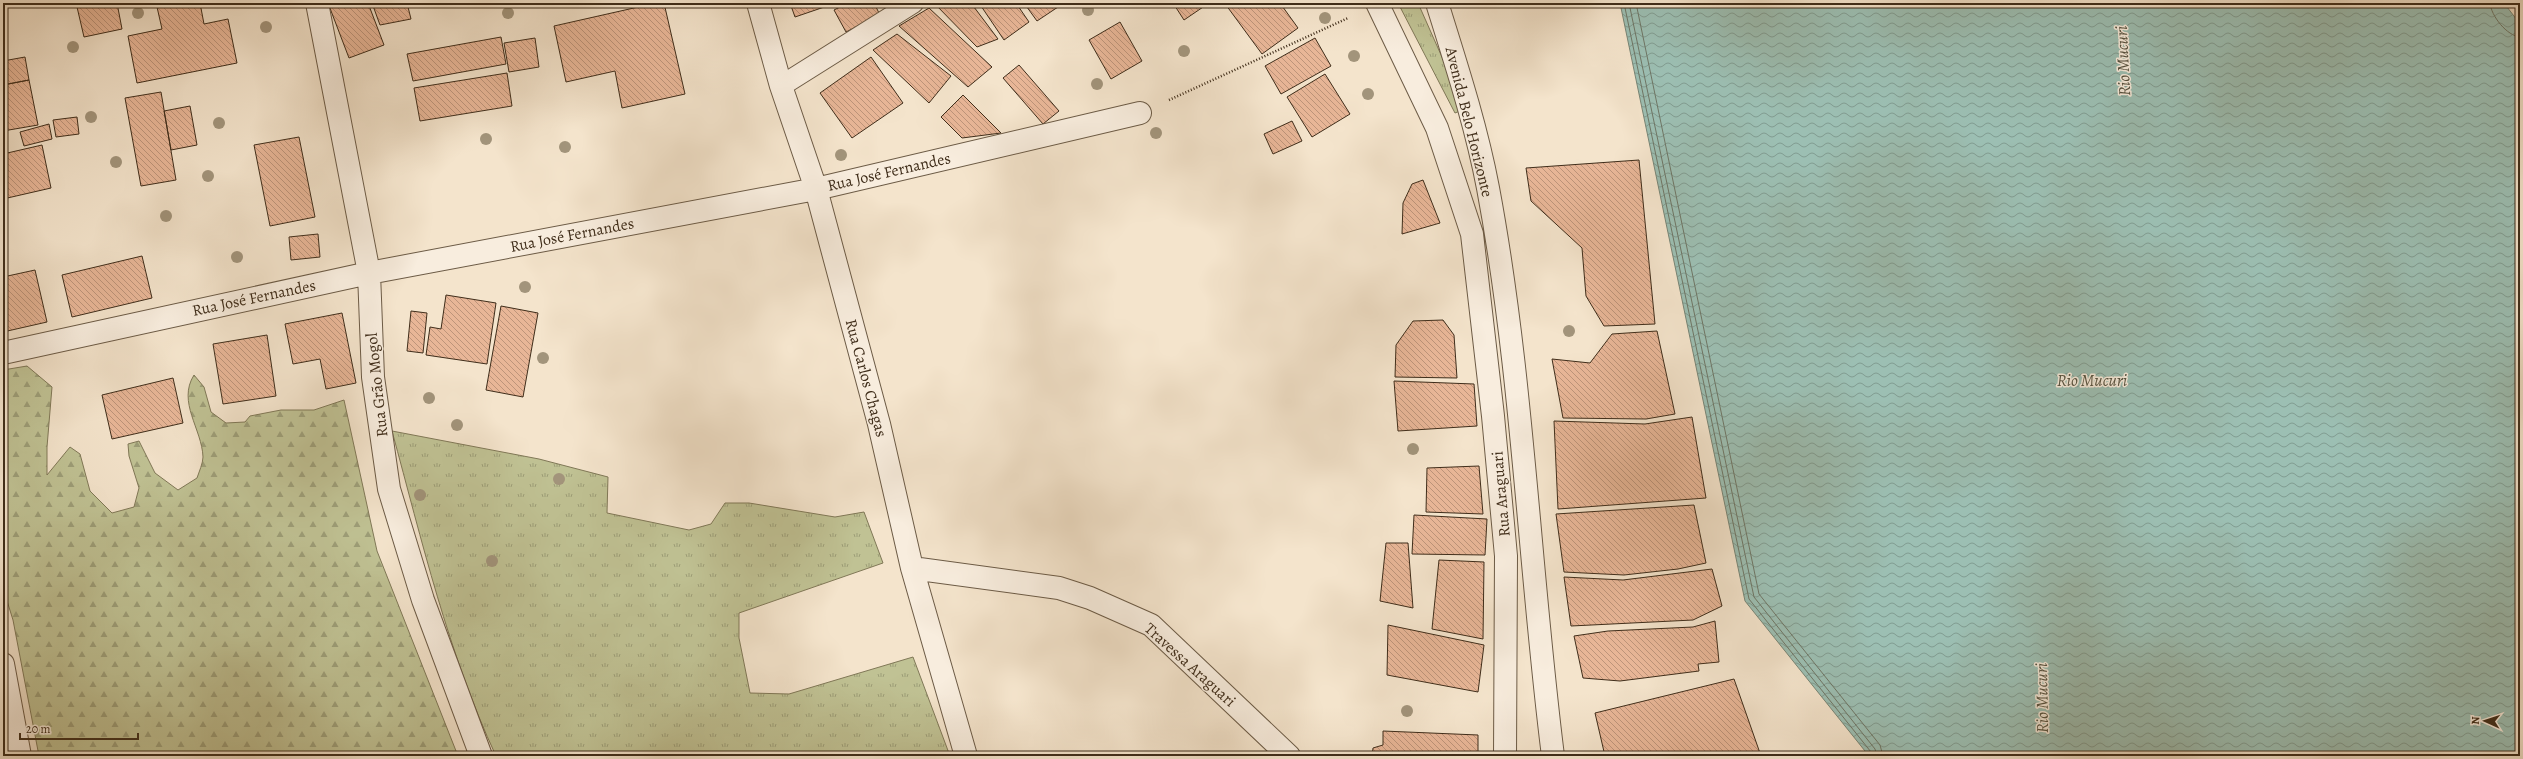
<svg xmlns="http://www.w3.org/2000/svg" width="2523" height="759" font-family="Alegreya,serif">
<style>
.grass{fill:url(#grass-tufts);stroke:#807857}
.forest{fill:url(#forest-firs);stroke:#807857}
.water{fill:url(#water-waves);stroke:#778576}
.lines{fill:none;stroke-linecap:round;stroke-linejoin:round}
.shore{stroke:#6e7666;stroke-width:1}
.building{fill:url(#building-back-hatch);stroke:#3f2d1a}
.service-casing{stroke:#6c5b46;stroke-width:22}
.minor-casing{stroke:#6c5b46;stroke-width:24}
.tertiary-casing{stroke:#6c5b46;stroke-width:24}
.path{stroke:#3f2d1a;stroke-width:2.5;stroke-dasharray:1 2;stroke-linecap:butt}
.service{stroke:#f8edde;stroke-width:20}
.minor{stroke:#f8edde;stroke-width:22}
.tertiary{stroke:#f8edde;stroke-width:22}
.tree{fill:#a2947b}
.labels{text-anchor:middle;dominant-baseline:central;stroke-width:3;stroke-linejoin:round;paint-order:stroke}
.street-label{font-size:16px;fill:#3f2d1a;stroke:#f8edde}
.water-label{font-size:17px;font-style:italic;fill:#565240;stroke:#f8edde}
</style>
<defs>
<pattern id="grass-tufts" width="24" height="20" patternUnits="userSpaceOnUse"><rect width="24" height="20" fill="#c0c294"/><path d="M3 7l-1-3M5 7V3M7 7l1-3M15 17l-1-3M17 17v-4M19 17l1-3" fill="none" stroke="#9d9e78"/></pattern>
<pattern id="forest-firs" width="22" height="20" patternUnits="userSpaceOnUse"><rect width="22" height="20" fill="#c0c294"/><path d="M5 1l3.5 6h-7zM16 11l3.5 6h-7z" fill="#9d9e78"/></pattern>
<pattern id="water-waves" width="16" height="10" patternUnits="userSpaceOnUse"><rect width="16" height="10" fill="#9cbfb3"/><path d="M0 5q4-4 8 0t8 0" fill="none" stroke="#819c91"/></pattern>
<pattern id="building-back-hatch" width="6" height="6" patternUnits="userSpaceOnUse"><rect width="6" height="6" fill="#e8b697"/><path d="M-1 5l2 2M0 0l6 6M5-1l2 2" fill="none" stroke="#bd947a"/></pattern>
</defs>
<rect width="100%" height="100%" fill="#f4e4cc"/>
<filter id="stains"><feTurbulence type="fractalNoise" baseFrequency=".005" numOctaves="4"/><feColorMatrix values="0 0 0 0 .2 0 0 0 0 .09 0 0 0 0 .02 0 0 0 .5 -.17"/></filter>
<radialGradient id="worn" r=".72"><stop offset=".6" stop-color="#630" stop-opacity="0"/><stop offset="1" stop-color="#630" stop-opacity=".3"/></radialGradient>
<!-- grass -->
<path class="grass" d="M1398,3H1418L1465,109L1455,113Z
M392,431L539,459L608,477L607,513L689,530L711,524L725,503H749L835,517L864,512L883,563L739,613V638L750,693L789,694L913,657L950,756H496C448,653 422,541 392,431Z"/>
<!-- forest -->
<path class="forest" d="M27,366L52,387L47,447V475L70,447L80,454L90,491L112,513L134,507L139,488L129,456L128,444L139,441L155,473L178,490L197,478C199,472 203,463 203,457C202,429 177,402 194,375L204,387L211,412L226,423L245,422L250,416L281,410H314L344,400L377,551L458,756H39L13,620L3,588V370Z"/>
<!-- water -->
<path class="water" d="M1620,3H2504L2520,24V756H1869L1745,601Z"/>
<g class="lines">
<!-- shore -->
<path class="shore" d="M1624,3L1749,599L1871,752L1872,756
M1629,3L1754,597L1875,749L1877,756
M1636,3L1759,594L1880,745L1883,756
M2490,3C2491,16 2507,36 2520,37"/>
</g>
<!-- building -->
<path class="building" d="M3,3H24L3,7Z
M95,3H117L122,29L84,37L77,7Z
M176,3H200L204,24L228,19L237,63L137,83L128,36L162,29L157,7Z
M328,3H368L384,45L349,58Z
M372,3H407L411,19L380,25Z
M656,3H664L685,94L622,108L615,71L566,82L554,26Z
M790,3H836L795,17Z
M848,3H874L880,15L846,32L834,10Z
M934,3H971L998,39L977,47Z
M979,3H1016L1029,22L1004,40Z
M1024,3H1056L1058,7L1037,21Z
M1173,3H1209L1184,20Z
M1229,3H1280L1298,28L1262,54L1226,5Z
M929,8L992,67L968,87L899,26Z
M1120,22L1142,61L1111,79L1089,40Z
M897,34L951,76L929,103L873,50Z
M501,37L506,64L413,81L407,54Z
M535,38L539,67L509,72L504,43Z
M1315,38L1331,66L1281,94L1265,66Z
M25,57L29,80L3,85V61Z
M871,57L903,103L852,138L820,93Z
M1019,65L1059,111L1043,124L1003,78Z
M507,73L512,106L420,121L414,88Z
M1325,74L1350,114L1312,137L1287,97Z
M29,80L38,125L3,131V85Z
M161,92L176,180L141,186L125,98Z
M963,95L1001,133L962,138L941,117Z
M190,106L197,145L171,150L164,111Z
M77,117L79,134L56,137L53,120Z
M1292,121L1302,141L1273,154L1264,134Z
M49,124L52,139L24,146L20,132Z
M299,137L315,217L270,226L254,145Z
M42,145L51,188L3,199V154Z
M1639,160L1655,324L1604,326L1586,296L1582,248L1531,201L1526,168Z
M1423,180L1440,223L1402,234L1403,203L1412,184Z
M318,234L320,257L291,260L289,237Z
M142,256L152,298L72,317L62,275Z
M35,270L47,322L3,332V277Z
M446,295L496,303L487,364L426,355L430,327L441,329Z
M501,306L538,313L523,397L486,390Z
M411,311L427,313L423,353L407,351Z
M342,313L356,383L326,389L320,359L293,364L285,324Z
M1443,320L1454,335L1457,378L1395,377L1396,345L1413,321Z
M1657,331L1675,414L1646,419L1563,418L1552,359L1590,363L1612,334Z
M267,335L276,396L223,404L213,344Z
M173,378L183,423L112,439L102,395Z
M1394,381L1474,384L1477,426L1398,431Z
M1692,417L1706,498L1558,509L1554,421L1645,424Z
M1479,466L1483,514L1426,512L1427,468Z
M1694,505L1706,563L1678,569L1624,575L1564,572L1556,514Z
M1414,515L1487,519L1485,555L1412,554Z
M1386,543H1408L1413,608L1380,601Z
M1439,560L1484,562L1483,639L1432,629Z
M1712,569L1722,606L1693,620L1571,626L1564,577L1623,580Z
M1715,621L1719,662L1698,664L1699,671L1620,681L1583,678L1574,636L1608,631L1693,627Z
M1388,625L1484,645L1478,692L1387,675Z
M1734,679L1761,756H1605L1595,713Z
M1383,731L1478,735V756H1372L1373,748L1383,745Z"/>
<g class="lines">
<defs>
<path id="service" d="M781,86L913,3"/>
<path id="minor" d="M317,3L369,273L373,377L389,489L423,600L481,756
M758,3L781,86L816,189L879,424L912,568L966,756
M3,353L369,273L816,189L1140,113
M912,568L1059,588L1090,598L1151,625L1289,756
M3,664L20,756"/>
<path id="tertiary" d="M1377,3L1437,128L1472,234L1493,416L1506,556L1505,756
M1437,3C1456,64 1476,125 1488,188C1523,375 1529,567 1553,756"/>
</defs>
<!-- service casing -->
<use href="#service" class="service-casing"/>
<!-- minor casing -->
<use href="#minor" class="minor-casing"/>
<!-- tertiary casing -->
<use href="#tertiary" class="tertiary-casing"/>
<!-- path -->
<path class="path" d="M1169,100L1348,18"/>
<!-- service -->
<use href="#service" class="service"/>
<!-- minor -->
<use href="#minor" class="minor"/>
<!-- tertiary -->
<use href="#tertiary" class="tertiary"/>
</g>
<!-- trees -->
<g class="tree">
<circle cx="1088" cy="10" r="6"/>
<circle cx="138" cy="13" r="6"/>
<circle cx="508" cy="13" r="6"/>
<circle cx="1325" cy="18" r="6"/>
<circle cx="266" cy="27" r="6"/>
<circle cx="73" cy="47" r="6"/>
<circle cx="1184" cy="51" r="6"/>
<circle cx="1354" cy="56" r="6"/>
<circle cx="1097" cy="84" r="6"/>
<circle cx="1368" cy="94" r="6"/>
<circle cx="91" cy="117" r="6"/>
<circle cx="219" cy="123" r="6"/>
<circle cx="1156" cy="133" r="6"/>
<circle cx="486" cy="139" r="6"/>
<circle cx="565" cy="147" r="6"/>
<circle cx="841" cy="155" r="6"/>
<circle cx="116" cy="162" r="6"/>
<circle cx="208" cy="176" r="6"/>
<circle cx="166" cy="216" r="6"/>
<circle cx="237" cy="257" r="6"/>
<circle cx="525" cy="287" r="6"/>
<circle cx="1569" cy="331" r="6"/>
<circle cx="543" cy="358" r="6"/>
<circle cx="429" cy="398" r="6"/>
<circle cx="457" cy="425" r="6"/>
<circle cx="1413" cy="449" r="6"/>
<circle cx="559" cy="479" r="6"/>
<circle cx="420" cy="495" r="6"/>
<circle cx="492" cy="561" r="6"/>
<circle cx="1407" cy="711" r="6"/>
</g>
<g class="labels">
<!-- street labels -->
<g class="street-label">
<text transform="translate(1469 122) rotate(76)">Avenida Belo Horizonte</text>
<text transform="translate(889 172) rotate(-13)">Rua José Fernandes</text>
<text transform="translate(572 235) rotate(-11)">Rua José Fernandes</text>
<text transform="translate(254 298) rotate(-12)">Rua José Fernandes</text>
<text transform="translate(866 378) rotate(75)">Rua Carlos Chagas</text>
<text transform="translate(377 385) rotate(-96)">Rua Grão Mogol</text>
<text transform="translate(1501 494) rotate(-95)">Rua Araguari</text>
<text transform="translate(1190 665) rotate(42)">Travessa Araguari</text>
</g>
<!-- water labels -->
<g class="water-label">
<text transform="translate(2123 61) rotate(-93)">Rio Mucuri</text>
<text x="2092" y="380">Rio Mucuri</text>
<text transform="translate(2042 698) rotate(-91)">Rio Mucuri</text>
</g>
</g>
<!-- margin -->
<rect width="2523" height="759" fill="none" stroke="#f4e4cc" stroke-width="16"/>
<rect x="4" y="4" width="2515" height="751" fill="none" stroke="#3f2d1a" stroke-width="2"/>
<rect x="8" y="8" width="2507" height="743" fill="none" stroke="#3f2d1a"/>
<!-- north arrow -->
<g transform="translate(2485 721) rotate(273)" stroke="#f8edde" stroke-width="3" paint-order="stroke">
<path d="M0-3L7 15L0 10L-7 15Z" fill="#3f2d1a"/>
<text y="-6" font-size="11" font-weight="bold" text-anchor="middle" fill="#3f2d1a">N</text>
</g>
<!-- scale -->
<path d="M20 733v6h118v-6" fill="none" stroke="#3f2d1a" stroke-width="2"/>
<text x="26" y="733" font-size="12" fill="#3f2d1a" stroke="#f8edde" stroke-width="3" paint-order="stroke">20 m</text>
<rect width="100%" height="100%" filter="url(#stains)"/>
<rect width="100%" height="100%" fill="url(#worn)"/>
</svg>
